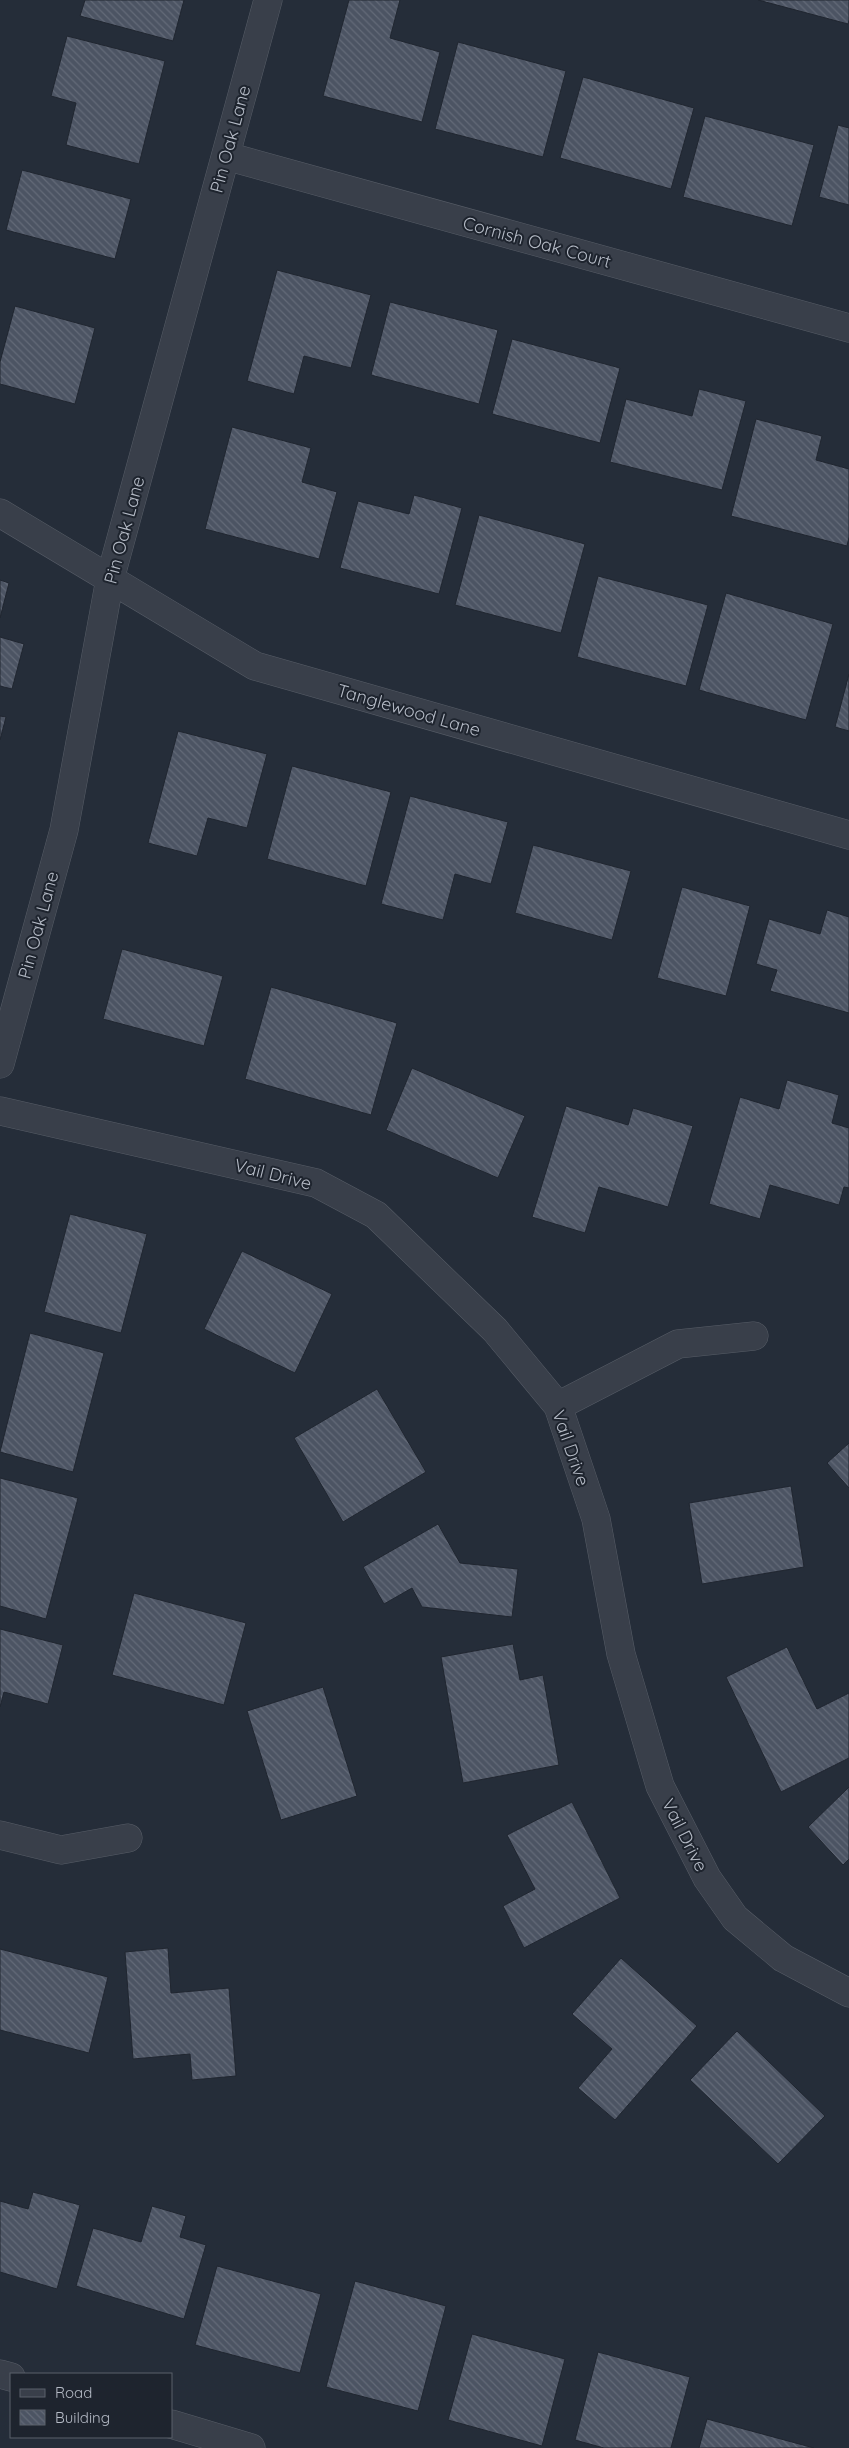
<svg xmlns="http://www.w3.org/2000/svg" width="849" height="2448" font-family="Quicksand,sans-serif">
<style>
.building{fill:url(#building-back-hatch);stroke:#202630}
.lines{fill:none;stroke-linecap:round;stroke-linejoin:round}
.minor-casing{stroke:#575d67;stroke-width:29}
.minor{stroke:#393f4a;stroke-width:28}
.labels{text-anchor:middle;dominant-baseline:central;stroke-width:4;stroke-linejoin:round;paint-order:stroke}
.street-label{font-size:18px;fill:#b4bac5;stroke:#1e242e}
</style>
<defs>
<pattern id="building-back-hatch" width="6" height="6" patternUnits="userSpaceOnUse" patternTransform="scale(1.25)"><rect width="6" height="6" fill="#4c5463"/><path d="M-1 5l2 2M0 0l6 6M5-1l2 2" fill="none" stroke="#636a78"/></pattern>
</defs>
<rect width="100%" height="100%" fill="#252d39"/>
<!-- building -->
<path class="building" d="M85,0H184L173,41L80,16Z
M349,0H400L390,38L440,52L422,122L323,96Z
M758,0H849V20L848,24Z
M67,36L165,61L139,164L66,145L76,103L51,96Z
M458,42L566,71L543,157L435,129Z
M583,77L694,108L671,189L560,158Z
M705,116L814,145L792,226L683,197Z
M838,125L849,128V205L819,197Z
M22,170L131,199L115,259L6,230Z
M277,270L371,295L351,368L304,356L294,394L247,381Z
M390,302L498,330L479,404L371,375Z
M15,306L95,328L75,404L0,384V362Z
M512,339L620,368L600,443L492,414Z
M699,389L746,401L722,490L610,462L626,399L692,416Z
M756,419L822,436L816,460L849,469V537L847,546L731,516Z
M232,427L311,448L302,482L337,492L319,559L205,529Z
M414,495L462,508L439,594L340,568L358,501L409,514Z
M479,515L585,544L561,633L455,605Z
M598,576L708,605L686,686L577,657Z
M0,580L9,583L0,618Z
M726,593L833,624L806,720L699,690Z
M0,637L24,644L12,689L0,686Z
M849,674V731L835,727Z
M0,716L6,717L0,740Z
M178,731L267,754L247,828L208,818L197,856L148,843Z
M292,766L391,792L366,886L267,859Z
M410,796L508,822L491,884L455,874L443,920L381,904Z
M533,845L631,871L612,940L515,913Z
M682,887L750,906L726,996L657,978Z
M827,910L849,917V1013L770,991L777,970L756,964L769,919L820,934Z
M122,949L223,976L204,1046L103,1019Z
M271,987L397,1023L371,1115L245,1079Z
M412,1068L525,1116L498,1178L386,1130Z
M787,1080L839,1095L832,1123L849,1128V1188L844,1187L839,1205L770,1185L760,1219L709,1204L740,1097L779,1109Z
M566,1106L628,1125L633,1108L693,1126L668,1207L599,1187L585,1233L532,1217Z
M70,1214L147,1234L121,1333L44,1312Z
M242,1251L332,1294L295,1373L204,1329Z
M30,1333L104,1353L73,1472L0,1452Z
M377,1389L426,1472L343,1522L294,1438Z
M849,1443V1488L827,1463Z
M0,1478L78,1498L46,1619L0,1606Z
M791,1486L804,1567L702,1584L689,1503Z
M438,1524L460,1563L518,1569L512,1617L422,1607L412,1588L384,1604L363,1567Z
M134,1593L246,1623L224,1705L112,1675Z
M0,1629L63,1645L48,1704L4,1692L0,1707Z
M513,1644L520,1680L543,1675L559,1765L463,1783L441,1657Z
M787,1647L817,1709L849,1693V1758L781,1792L726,1677Z
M323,1687L357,1796L281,1820L247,1711Z
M849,1787V1859L843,1865L808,1827Z
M572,1802L620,1898L524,1948L503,1906L535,1889L507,1835Z
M168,1948L171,1993L229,1988L236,2076L192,2080L190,2054L133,2059L125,1952Z
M0,1949L108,1977L89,2053L0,2030Z
M621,1958L697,2026L615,2120L578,2088L612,2049L572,2014Z
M737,2031L825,2116L778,2164L690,2080Z
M33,2192L80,2205L57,2289L0,2272V2201L28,2209Z
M152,2206L186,2216L180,2237L206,2245L184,2319L76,2286L93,2228L141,2242Z
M217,2266L321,2294L300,2373L195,2345Z
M355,2281L446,2306L418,2411L326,2387Z
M472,2334L565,2359L542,2446L448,2420Z
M598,2352L690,2377L671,2448H604L575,2440Z
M707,2419L814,2448H699Z"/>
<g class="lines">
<defs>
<path id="minor" d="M226,156L849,328
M0,513L255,666L849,835
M0,1064L64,830L110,579L268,0
M0,1111L316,1183L376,1215L495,1330L558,1406L596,1519L621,1654L660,1786L707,1878L735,1918L783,1958L849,1993
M558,1406L678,1344L754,1336
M0,1835L61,1850L128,1838
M0,2374L11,2377
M171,2424L251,2448"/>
</defs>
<!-- minor casing -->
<use href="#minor" class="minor-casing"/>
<!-- minor -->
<use href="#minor" class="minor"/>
</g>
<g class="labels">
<!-- street labels -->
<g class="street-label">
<text transform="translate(230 139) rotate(-75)">Pin Oak Lane</text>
<text transform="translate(537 242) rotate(15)">Cornish Oak Court</text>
<text transform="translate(124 530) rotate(-75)">Pin Oak Lane</text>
<text transform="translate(409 710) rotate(16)">Tanglewood Lane</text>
<text transform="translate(38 925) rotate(-75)">Pin Oak Lane</text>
<text transform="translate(273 1174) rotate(14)">Vail Drive</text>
<text transform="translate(571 1448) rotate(71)">Vail Drive</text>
<text transform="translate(685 1835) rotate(63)">Vail Drive</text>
</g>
</g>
<!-- legend -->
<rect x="10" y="2373" width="162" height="65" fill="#1e242e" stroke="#5a606a"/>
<rect x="20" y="2389" width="25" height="8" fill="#393f4a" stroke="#5a606a"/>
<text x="55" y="2398" font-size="15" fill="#b4bac5">Road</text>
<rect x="20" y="2410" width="25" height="15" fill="url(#building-back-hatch)" stroke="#5a606a"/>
<text x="55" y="2423" font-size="15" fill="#b4bac5">Building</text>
</svg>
